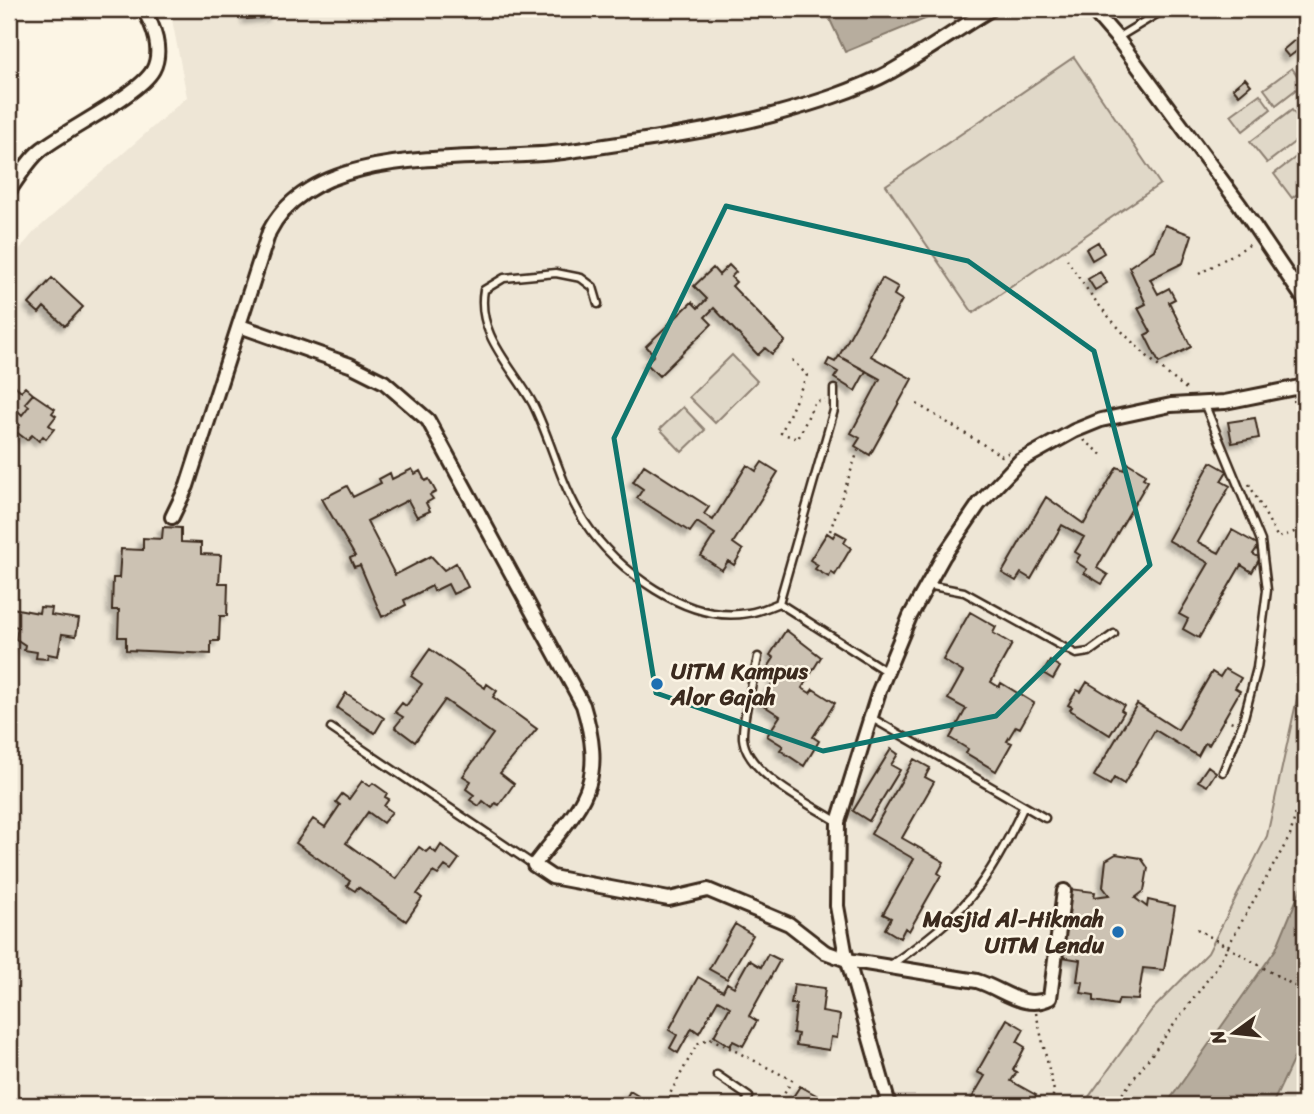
<svg xmlns="http://www.w3.org/2000/svg" width="1314" height="1114" font-family="Sriracha,sans-serif">
<style>
.built{fill:#eee6d6}
.green{fill:#e0d8c8;stroke:#8e8173;stroke-width:2}
.water{fill:#b7ad9e;stroke:#85796b;stroke-width:2}
.building{fill:#ccc2b3;stroke:#3b2a1e;stroke-width:2;filter:url(#shadow)}
.lines{fill:none;stroke-linecap:round;stroke-linejoin:round}
.lane-casing{stroke:#3b2a1e;stroke-width:11}
.street-casing{stroke:#3b2a1e;stroke-width:18}
.path{stroke:#3b2a1e;stroke-width:2.5;stroke-dasharray:2 5;stroke-linecap:butt}
.lane{stroke:#fcf5e5;stroke-width:6}
.street{stroke:#fcf5e5;stroke-width:12}
.marked{fill:none;stroke:#0f766e;stroke-width:5;stroke-linejoin:round}
.poi-dot{fill:#1f6fb2;stroke:#fcf5e5;stroke-width:2.5}
.labels{text-anchor:middle;dominant-baseline:central;stroke-width:5;stroke-linejoin:round;paint-order:stroke}
.poi-label{font-size:23px;font-weight:bold;fill:#3b2a1e;stroke:#fcf5e5;text-anchor:start}
</style>
<defs>
<filter id="shadow"><feDropShadow dx="-4.5" dy="4.5" stdDeviation="2" flood-color="#0004"/></filter>
</defs>
<rect width="100%" height="100%" fill="#fcf5e5"/>
<filter id="ink" filterUnits="userSpaceOnUse"><feTurbulence type="fractalNoise" baseFrequency=".0143" numOctaves="2"/><feDisplacementMap in="SourceGraphic" scale="14" xChannelSelector="R" yChannelSelector="G"/><feConvolveMatrix kernelMatrix="1 2 1 2 8 2 1 2 1" color-interpolation-filters="sRGB"/></filter>
<g filter="url(#ink)">
<!-- built -->
<path class="built" d="M170,9H1305V1105H9V262L34,232L187,97Z"/>
<!-- green -->
<path class="green" d="M1074,57L1160,184L973,313L886,185Z
M1292,68L1303,84L1276,105L1264,89Z
M1260,94L1271,109L1243,131L1231,115Z
M1292,110L1305,128V134L1267,163L1250,142Z
M1305,150V188L1292,198L1274,174Z
M732,355L757,381L715,423L689,397Z
M683,407L705,430L682,452L660,429Z
M1305,662V1105H1083L1151,1011L1208,953L1267,836Z"/>
<!-- water -->
<path class="water" d="M825,9H941L935,15L845,52Z
M1305,879V1035L1272,1105H1166L1276,949Z"/>
<!-- building -->
<path class="building" d="M246,9H273V16L247,19Z
M1296,39L1302,47L1289,57L1283,50Z
M1245,78L1251,85L1239,95L1233,88Z
M1165,225L1192,235L1183,263L1150,279L1158,294L1169,288L1175,299L1169,302L1191,347L1159,363L1145,335L1151,332L1138,308L1146,304L1129,267L1154,250Z
M1098,242L1104,253L1092,260L1086,249Z
M729,265L736,272L731,277L736,282L732,286L785,341L772,354L765,348L758,355L714,308L705,317L712,324L659,376L646,363L654,355L646,346L692,302L698,308L707,299L694,286L713,268L719,275Z
M1100,272L1107,283L1095,290L1088,279Z
M52,278L83,307L65,326L44,307L39,313L29,304Z
M882,278L898,287L894,295L902,300L871,356L912,379L870,455L855,446L860,438L851,433L880,379L839,356Z
M839,356L866,371L855,391L834,378L838,372L826,365L829,359L835,362Z
M9,380L21,391L25,387L33,394L25,403L29,406L22,415L18,411L12,418L9,415Z
M33,394L55,409L52,413L56,416L49,425L54,429L46,439L43,436L39,441L32,435L27,440L15,431L20,425L12,418L18,411L22,415L29,406L25,403Z
M1255,418L1259,438L1232,443L1228,422Z
M762,462L778,472L733,543L743,550L734,565L728,561L722,570L701,556L715,534L697,522L690,532L637,498L643,489L633,482L644,465L709,507L704,514L713,520L747,465L756,471Z
M1211,462L1227,471L1221,481L1230,486L1198,542L1219,553L1232,530L1259,545L1253,554L1260,558L1252,572L1241,565L1199,638L1183,629L1188,619L1179,614L1209,563L1168,540Z
M1128,463L1146,474L1143,478L1148,481L1097,568L1108,575L1102,584L1084,573L1087,569L1076,562L1080,555L1075,552L1084,537L1062,525L1031,579L1021,573L1016,581L1002,573L1046,497L1084,524L1117,467L1124,470Z
M412,469L415,474L420,471L425,481L429,479L436,492L430,495L433,499L426,503L430,511L417,517L408,500L367,521L395,575L431,556L444,570L456,563L468,587L453,594L448,584L434,591L432,586L404,600L406,605L382,617L360,565L354,567L350,558L355,556L322,499L347,486L353,497L381,483L379,479L390,473L392,479Z
M163,527L181,528V542L201,543V554L221,555L219,583H228L227,616H220L219,641H211V654L126,650V637H118L119,610H112L113,578H119L121,549L143,550V538L162,539Z
M836,532L847,538L844,543L851,548L835,575L831,572L829,577L815,569L818,565L810,560L827,533L833,537Z
M40,607L52,608L51,615L79,619L76,636L62,634L58,656L48,654L47,659L36,658L37,652L24,650L25,645L16,639L18,627L10,625L12,608L39,613Z
M970,612L996,627L993,633L1012,644L991,682L999,687L1001,683L1034,703L1020,728L1016,726L1007,741L1012,743L996,771L966,753L968,749L950,738L966,709L948,699L963,672L943,660Z
M786,630L821,657L802,688L810,693L813,689L835,703L813,737L819,741L804,766L780,750L783,746L767,736L780,716L760,703L776,678L765,672L774,658L770,655Z
M430,649L485,688L487,684L497,691L493,697L537,729L500,773L514,784L499,805L495,803L492,808L483,801L479,806L470,800L474,795L466,789L471,781L463,776L493,734L445,700L415,742L395,727L403,717L395,712L402,703L406,706L422,684L411,676Z
M1050,661L1060,667L1053,679L1043,673Z
M1225,669L1241,678L1235,688L1240,691L1209,745L1205,743L1198,756L1155,730L1124,784L1114,778L1110,785L1094,776L1137,704L1178,730L1212,672L1220,677Z
M1087,682L1124,705L1121,710L1124,712L1110,735L1070,710L1072,707L1068,705L1077,690L1081,692Z
M346,693L384,718L375,733L337,708Z
M891,749L898,754L891,765L900,770L869,821L853,811Z
M914,759L930,768L925,777L934,782L902,838L944,862L938,873L941,875L909,931L905,928L900,938L885,929L891,918L883,914L914,859L871,834Z
M1208,766L1216,772L1207,786L1198,781Z
M362,781L370,786L373,783L387,793L385,797L389,799L384,806L392,812L383,823L368,812L346,843L396,879L419,847L426,852L430,848L436,853L441,845L459,859L451,870L445,866L438,875L433,872L417,894L422,898L406,921L358,887L355,891L347,886L350,881L296,843L313,819L325,827L340,805L336,802L342,794L349,799Z
M1116,854L1141,858L1148,868L1144,891L1135,898L1147,907L1148,900L1175,906L1164,970L1143,968L1138,1000L1119,999L1117,1005L1094,1001V995L1081,993L1083,982L1077,981L1080,960L1062,957L1070,889L1095,892L1094,897L1109,895L1103,887L1106,860Z
M735,924L753,935L727,979L709,969Z
M768,954L780,960L749,1016L757,1021L743,1046L733,1041L730,1046L714,1036L730,1007L718,1000L699,1033L692,1028L678,1053L670,1048L677,1035L669,1030L698,977L723,991L727,983L734,987L749,960L761,967Z
M794,984L825,988L822,1012L840,1015L837,1038L831,1037L829,1050L796,1045L798,1034L793,1033L796,1004H791Z
M1007,1019L1024,1029L1017,1042L1025,1047L1013,1070L1017,1072L1011,1081L1036,1095L1030,1105H973L969,1103L985,1076L977,1072Z
M800,1086L834,1105H781L784,1100L789,1103Z
M630,1091L653,1105H622Z"/>
<g class="lines">
<defs>
<path id="lane" d="M1117,38L1165,9
M598,304L593,287L581,278L556,273L504,278L484,290C476,335 513,367 533,404C552,442 561,486 584,521C616,570 687,624 748,613C758,612 769,607 779,603
M1204,403L1261,541L1267,590L1257,668L1242,725L1223,772
M927,585L964,592L1076,654L1089,652L1114,634
M779,603L834,410V389
M779,603L887,672
M758,657C754,680 742,716 743,738C746,774 810,804 838,822
M870,717L1045,818
M331,728L534,865
M889,966C964,915 986,887 1024,806
M717,1075L749,1097L745,1105"/>
<path id="street" d="M1092,9L1117,38L1240,205L1305,301
M9,191C19,177 29,159 42,149C66,130 140,94 153,70C163,51 154,26 143,9
M240,326L350,365L384,382L428,420L583,705C608,788 581,804 534,865L552,877L669,899L708,890L789,924L825,952L847,960L977,981C1003,989 1024,1011 1050,998L1064,891
M172,517L187,486L269,232C314,141 477,163 563,152C632,142 704,133 772,115C812,104 855,91 892,71C925,52 958,29 991,9
M889,1105L845,951L837,906L838,822L879,691L910,616L943,557L979,504L1020,461L1074,431L1101,420L1171,405L1225,402L1305,386"/>
</defs>
<!-- lane casing -->
<use href="#lane" class="lane-casing"/>
<!-- street casing -->
<use href="#street" class="street-casing"/>
<!-- path -->
<path class="path" d="M1067,259C1098,311 1140,354 1189,391
M1199,274L1251,244
M792,360L807,375L781,433L798,439L815,401H825
M1294,400L1305,441
M917,404L1002,456L1010,452
M1084,440L1104,456
M1249,484L1278,538L1305,528
M830,531L859,448
M1224,719L1233,722
M1197,929L1305,992
M1036,1013L1054,1091L1051,1105
M664,1105L697,1044L710,1038L792,1080L778,1105
M1114,1105L1214,971L1290,836L1305,777
M1292,1105L1305,1077"/>
<!-- lane -->
<use href="#lane" class="lane"/>
<!-- street -->
<use href="#street" class="street"/>
</g>
</g>
<!-- marked area -->
<path class="marked" d="M726,206L968,261L1094,351L1150,565L996,716L823,751L656,693L614,438Z"/>
<!-- markers -->
<g class="poi-dot">
<circle cx="657" cy="684" r="7"/>
<circle cx="1118" cy="932" r="7"/>
</g>
<g class="labels">
<!-- poi labels -->
<g class="poi-label">
<text x="671" y="671">UiTM Kampus<tspan x="671" dy="26">Alor Gajah</tspan></text>
<text x="1104" y="919" text-anchor="end">Masjid Al-Hikmah<tspan x="1104" dy="26">UiTM Lendu</tspan></text>
</g>
</g>
<!-- margin -->
<rect width="1314" height="1114" fill="none" stroke="#fcf5e5" stroke-width="35"/>
<rect x="18" y="18" width="1279" height="1079" fill="none" stroke="#3b2a1e" stroke-width="2.5" filter="url(#ink)"/>
<!-- north arrow -->
<g transform="translate(1234 1033) rotate(255)" stroke="#fcf5e5" stroke-width="5" paint-order="stroke">
<path d="M0-5L12 26L0 18L-12 26Z" fill="#3b2a1e"/>
<text y="-10" font-size="19" font-weight="bold" text-anchor="middle" fill="#3b2a1e">N</text>
</g>
</svg>
